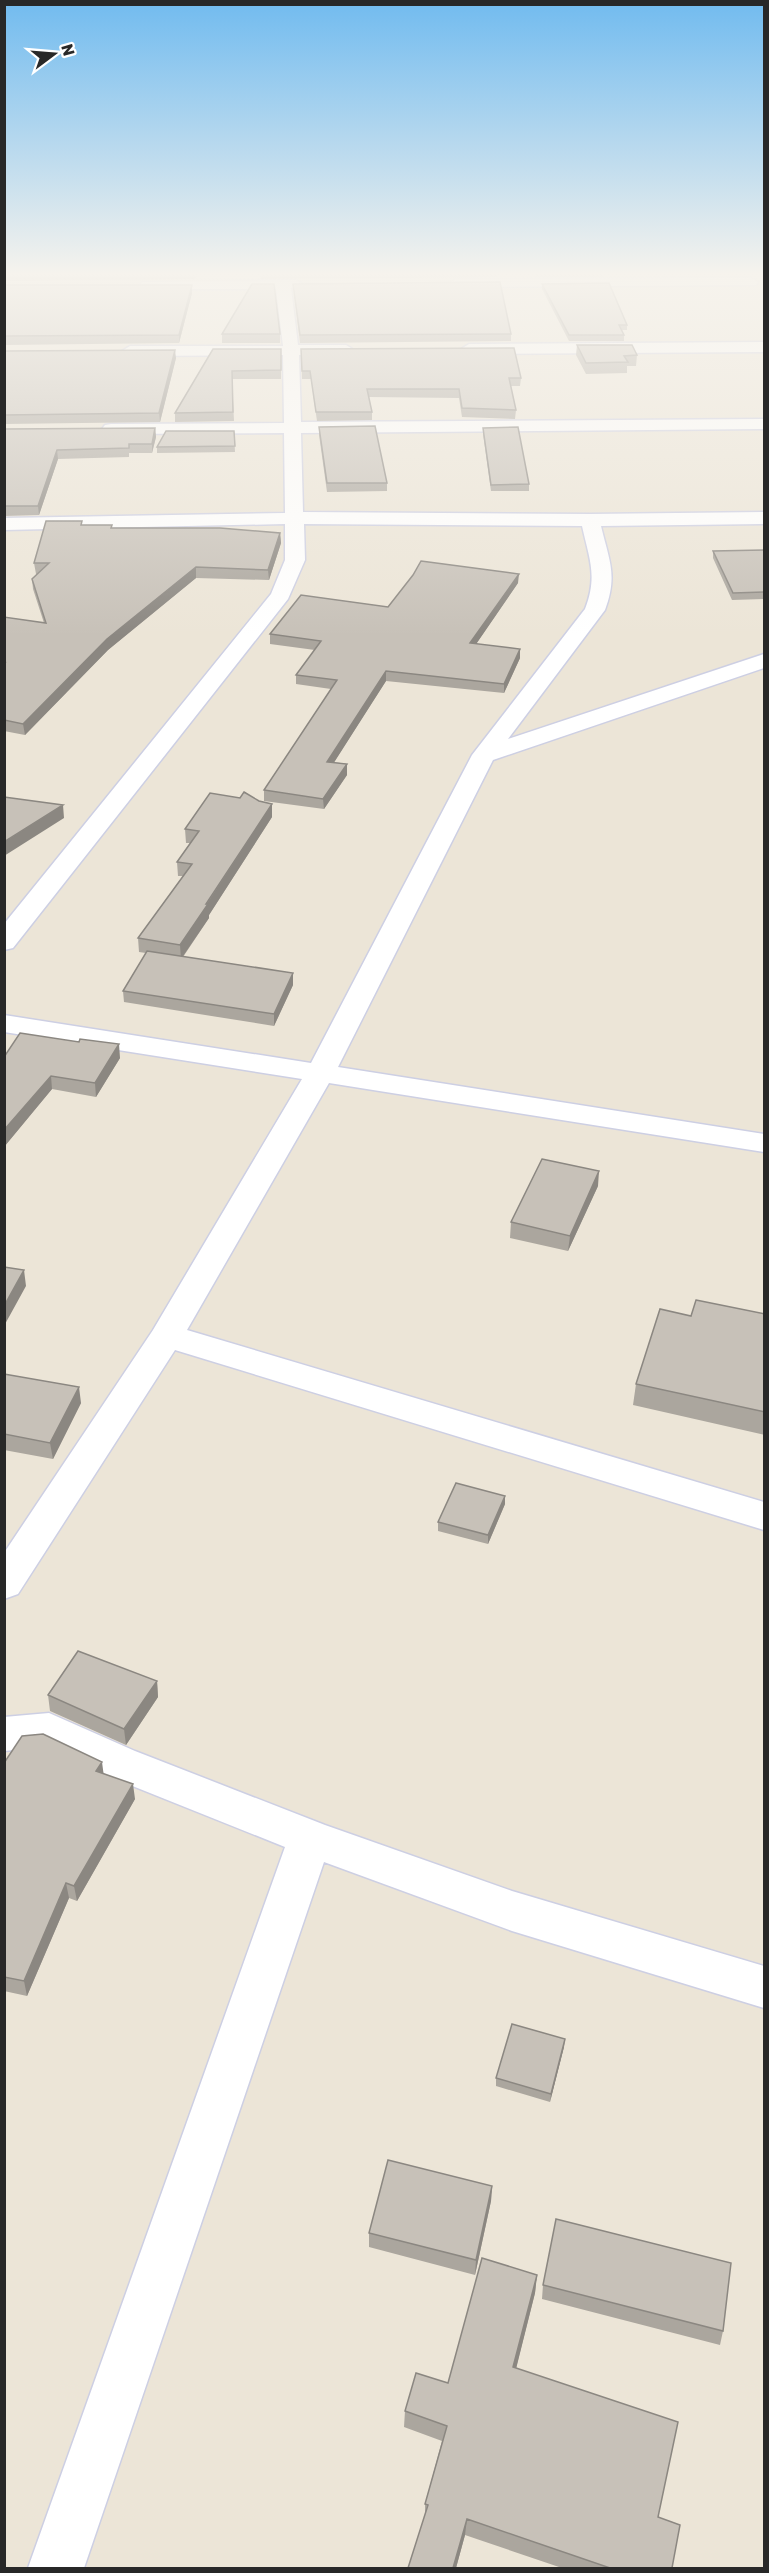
<svg xmlns="http://www.w3.org/2000/svg" width="769" height="2573" font-family="Rubik,sans-serif">
<style>
.lines{fill:none;stroke-linecap:round;stroke-linejoin:round}
.minor-casing{stroke:#cdcfe3;stroke-width:3}
.minor{fill:#fff;fill-rule:evenodd}
.wall{fill:#aba69e}
.shaded-wall{fill:#8b8781}
.building{fill:#c7c1b8;stroke:#8b8781;stroke-width:1.5}
</style>
<rect width="100%" height="100%" fill="#ece5d7"/>
<g class="lines">
<defs>
<path id="minor" d="M751,278L758,282L756,285L456,287L449,283L456,279Z
M296,280L303,284L301,287L291,288L298,345H346L354,350L346,355H299L301,422L764,419V429L301,433L303,512L590,514L764,512V524L601,526C609,560 618,575 605,610L508,739L764,654V668L493,760L338,1067L764,1134V1152L329,1083L187,1330L764,1502V1530L175,1350L18,1594L4,1599V1553L153,1330L302,1079L4,1032V1015L311,1063L472,755L585,609C598,576 589,558 582,526L304,524L305,560L288,599L13,948L4,950V924L271,594L285,560V524L4,530V518L285,513L284,433L111,434L105,433L102,429L105,425L111,424L284,423L283,355L130,356L122,351L130,346H283L276,289H147L142,288L140,285L142,282Z
M764,342V352L469,354L461,349L469,344Z
M49,1713L135,1751L325,1825L512,1891L764,1966V2008L512,1931L324,1862L84,2568H28L285,1847L105,1775L46,1747L4,1751V1717Z"/>
</defs>
<!-- minor casing -->
<use href="#minor" class="minor-casing"/>
<!-- minor -->
<use href="#minor" class="minor"/>
</g>
<!-- wall -->
<path class="wall" d="M4,275H197L195,279L4,281Z
M260,275H497V277L261,279Z
M535,275H604V277H536Z
M293,284L511,334V341L300,343Z
M542,284L627,325V330H622L624,335V341H569L542,289Z
M4,285H192V293L179,343L4,345Z
M222,334H280V343H222Z
M577,345L637,355L636,366H627V373L586,374L576,355Z
M213,349H281V379H232L234,421L175,422V413Z
M301,349L521,378L520,386H511L516,410L515,419L462,417L459,398L369,397L372,412V420L317,421L311,379H302Z
M4,351L176,358L160,422L4,424Z
M319,427L387,483V491L327,492L319,435Z
M155,428L156,437L152,453H129V457L58,459L39,515L4,516V429Z
M483,428L529,484V491H491L483,434Z
M234,431L235,452L157,453V447Z
M82,521V525L112,528L280,533L281,543L269,580L196,578L108,650L25,735L4,731V617L44,623L33,589L32,579L37,574H36L34,563Z
M765,550V599L732,600L713,558V551Z
M518,583L476,644L520,658L504,693L386,681L334,762L347,764V775L324,809L264,801V790L331,689L296,684V675L315,650L270,644V634L388,607Z
M259,801L272,804V817L209,915V918L183,957L293,985L274,1026L124,1002L123,991L146,953L139,952L138,938L183,876H178L177,862L190,843H186L185,829Z
M4,1057L120,1058L96,1097L52,1089L4,1147Z
M598,1186L568,1251L510,1238L511,1222Z
M765,1314V1435L633,1405L636,1384L691,1316Z
M4,1374L81,1403L53,1459L4,1450Z
M505,1496V1504L488,1544L438,1531V1522Z
M157,1681L158,1697L126,1745L50,1711L48,1695Z
M4,1763L104,1774L135,1799L77,1901L69,1898L27,1996L4,1991Z
M564,2047L550,2102L496,2086V2078Z
M492,2186L491,2201L475,2275L369,2247V2233Z
M537,2275L535,2293L516,2368L658,2517L672,2568H562L465,2535L456,2568H408L425,2515V2504L442,2441L404,2427L405,2411L448,2383Z
M543,2285L723,2331L720,2345L542,2299Z"/>
<!-- shaded-wall -->
<path class="shaded-wall" d="M192,285V293L179,343V335Z
M175,350L176,358L160,422L159,413Z
M155,428L156,437L152,453V444Z
M57,450L58,459L39,515L38,506Z
M280,533L281,543L269,580L268,570Z
M196,567V578L108,650L25,735L23,724L107,639Z
M519,574L518,583L470,653V643Z
M520,649V658L504,693V684Z
M386,671V681L328,772L327,762Z
M347,764V775L324,809L323,799Z
M272,804V817L209,915V918L181,959L180,945Z
M63,805L64,818L4,856V842Z
M293,973V985L274,1026V1014Z
M119,1044L120,1058L96,1097L95,1083Z
M51,1076L52,1089L4,1147V1130Z
M599,1171L598,1186L568,1251L570,1236Z
M24,1270L26,1286L4,1326V1306Z
M79,1387L81,1403L53,1459L50,1443Z
M505,1496V1504L488,1544V1535Z
M157,1681L158,1697L126,1745L124,1729Z
M102,1762L104,1777L96,1771Z
M133,1784L135,1799L77,1901L74,1886Z
M66,1883L69,1898L27,1996L24,1981Z
M565,2039L564,2047L550,2102L551,2094Z
M492,2186L491,2201L475,2275L476,2260Z
M537,2275L535,2293L512,2385L513,2367Z
M467,2519L465,2535L456,2568H453Z"/>
<!-- building -->
<path class="building" d="M500,282L511,334L300,335L293,284Z
M609,283L627,325H619L624,335H569L542,284Z
M252,284H274L280,334H222Z
M4,285H192L179,335L4,336Z
M577,345H632L637,355L624,356L628,362L586,363Z
M514,348L521,378H509L516,410L462,408L459,389H367L372,412H316L310,371H302L301,349Z
M213,349H281V370L232,371L233,412L175,413Z
M175,350L159,413L4,415V351Z
M375,426L387,483H327L319,427Z
M518,427L529,484L491,485L483,428Z
M155,428L152,444H129V448L57,450L38,506H4V429Z
M166,431H234L235,446L157,447Z
M46,521H82L81,525H112L111,528H220L280,533L268,570L196,567L107,639L23,724L4,720V663L6,662H4V617L46,623L32,579L49,563H34Z
M765,550V592L733,593L713,551Z
M421,561L519,574L470,643L520,649L504,684L386,671L327,762L347,764L323,799L264,790L337,680L296,675L321,641L270,634L301,595L388,607L413,575Z
M244,792L259,801L272,804L206,904H208L180,945L138,938L192,864L177,862L199,831L185,829L210,793L240,798Z
M4,797L63,805L4,842Z
M147,951L293,973L274,1014L123,991Z
M20,1033L79,1042L80,1039L119,1044L95,1083L51,1076L4,1130V1057Z
M542,1159L599,1171L570,1236L511,1222Z
M4,1267L24,1270L4,1306Z
M696,1300L765,1314V1412L636,1384L660,1309L691,1316Z
M4,1374L79,1387L50,1443L4,1434Z
M456,1483L505,1496L488,1535L438,1522Z
M78,1651L157,1681L124,1729L48,1695Z
M43,1734L102,1762L96,1771L133,1784L74,1886L66,1883L24,1981L4,1977V1763L22,1736Z
M512,2024L565,2039L551,2094L496,2078Z
M388,2160L492,2186L476,2260L369,2233Z
M556,2219L731,2263L723,2331L543,2285Z
M482,2258L537,2275L513,2367L678,2422L658,2517L680,2525L672,2568H610L467,2519L453,2568H408L428,2505L425,2504L447,2426L405,2411L416,2373L448,2383Z"/>
<!-- sky -->
<linearGradient id="sky" x2="0" y2="1"><stop stop-color="#71bbef"/><stop offset="0.43" stop-color="#f6f3ed"/><stop offset="1" stop-color="#f6f3ed" stop-opacity="0"/></linearGradient>
<rect width="769" height="636" fill="url(#sky)"/>
<!-- border -->
<rect width="769" height="2573" fill="none" stroke="#282828" stroke-width="12"/>
<!-- north arrow -->
<g transform="translate(54 54) rotate(74)" stroke="#ffffff" stroke-width="4.5" paint-order="stroke">
<path d="M0-4.5L10 22L0 15L-10 22Z" fill="#282828"/>
<text y="-9" font-size="16" font-weight="bold" text-anchor="middle" fill="#282828">N</text>
</g>
</svg>
